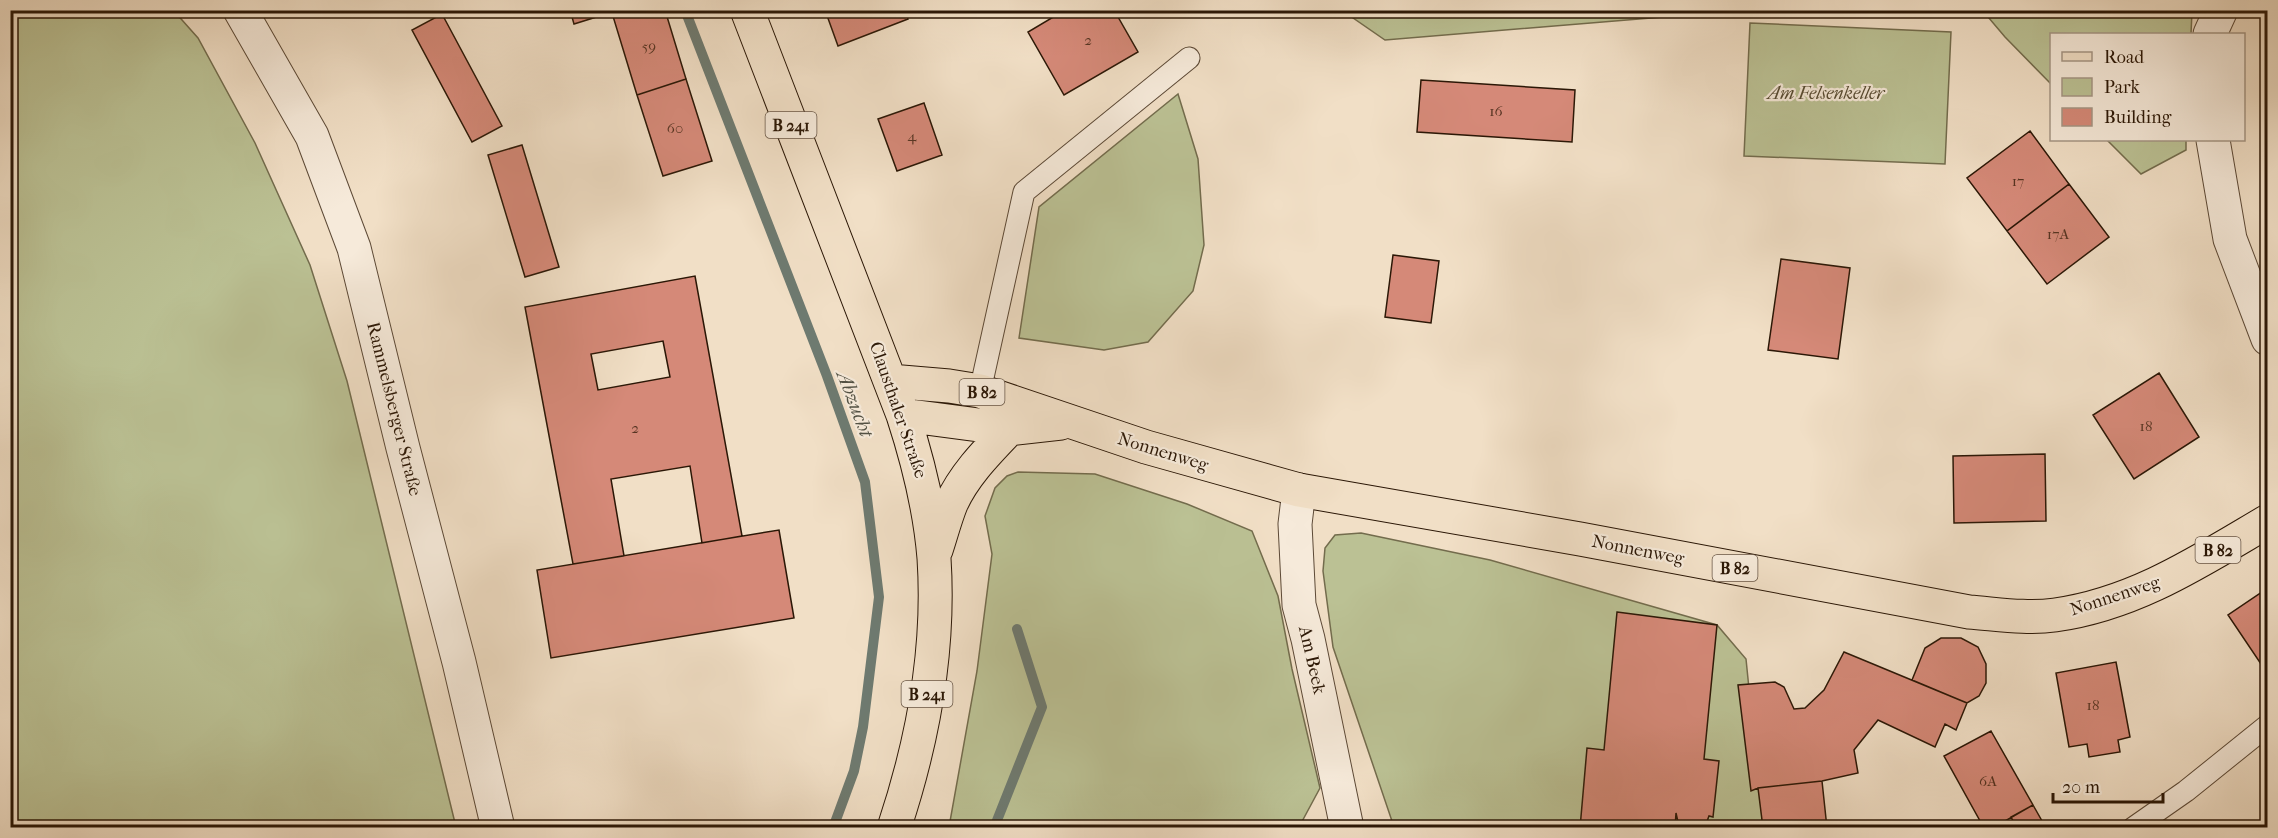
<svg xmlns="http://www.w3.org/2000/svg" width="2278" height="838" font-family="'IM FELL French Canon',serif">
<style>
.green{fill:#bbc194;stroke:#736c4d;stroke-width:1.5}
.lines{fill:none;stroke-linecap:round;stroke-linejoin:round}
.stream{stroke:#6e7a70;stroke-width:10}
.building{fill:#d58978;stroke:#2b1706;stroke-width:1.5;fill-rule:evenodd}
.service-casing{stroke:#5c4936;stroke-width:23}
.minor-casing{stroke:#5c4936;stroke-width:35}
.primary-casing{stroke:#2b1706;stroke-width:35}
.service{stroke:#f6eada;stroke-width:21}
.minor{stroke:#f6eada;stroke-width:33}
.primary{stroke:#f1dfc6;stroke-width:33}
.labels{text-anchor:middle;dominant-baseline:central;stroke-width:4.5;stroke-linejoin:round;paint-order:stroke}
.number-label{font-size:15px;fill:#563422}
.shield{fill:#f6eada;stroke:#685646;stroke-width:1.5}
.shield-label{font-size:16px;font-weight:bold;fill:#2b1706}
.park-label{font-size:18px;font-style:italic;fill:#564a31;stroke:#f6eada}
.street-label{font-size:18px;fill:#2b1706;stroke:#f6eada}
.water-label{font-size:20px;font-style:italic;fill:#525144;stroke:#f6eada}
</style>
<rect width="100%" height="100%" fill="#f1dfc6"/>
<filter id="stains"><feTurbulence type="fractalNoise" baseFrequency=".00333" numOctaves="4"/><feColorMatrix values="0 0 0 0 .2 0 0 0 0 .09 0 0 0 0 .02 0 0 0 .5 -.17"/></filter>
<radialGradient id="worn" r=".72"><stop offset=".6" stop-color="#630" stop-opacity="0"/><stop offset="1" stop-color="#630" stop-opacity=".3"/></radialGradient>
<!-- green -->
<path class="green" d="M10,11H174L198,38L255,143L310,265L347,381L456,827H11Z
M1343,11H1736L1385,40Z
M1983,11H2192L2191,34H2052L2051,84L2005,37Z
M1750,23L1951,32L1945,164L1744,156Z
M1178,94L1198,159L1204,245L1193,291L1148,342L1104,350L1019,338L1039,207Z
M2107,140H2186V150L2141,174Z
M1018,472L1095,474L1187,504L1252,531L1278,596L1292,669L1320,788L1299,827H949L977,671L992,554L985,516L995,488L1007,476Z
M1361,533L1490,560L1717,625L1746,659L1763,827H1394L1333,647L1323,571L1325,548L1335,535Z"/>
<g class="lines">
<!-- stream -->
<path class="stream" d="M685,10L827,376L865,482L879,597L863,727L854,771L833,828
M994,828L1042,707L1017,629"/>
</g>
<!-- building -->
<path class="building" d="M570,10H619L574,24Z
M619,10H665L686,79L637,95L612,13Z
M825,10H905L908,19L838,46Z
M1065,10H1114L1138,52L1064,95L1028,32Z
M442,14L502,126L472,142L412,30Z
M686,79L712,161L663,176L637,95Z
M1421,80L1575,90L1572,142L1417,132Z
M924,103L942,155L897,171L878,119Z
M2030,131L2069,184L2007,231L1967,178Z
M522,145L559,267L525,277L488,155Z
M2069,184L2109,237L2047,284L2007,231Z
M1393,255L1439,261L1431,323L1385,317Z
M1781,259L1850,268L1838,359L1768,350Z
M695,276L742,536L702,543L690,466L611,479L624,556L573,564L525,307ZM663,341L670,377L598,390L591,354Z
M2159,373L2199,437L2134,479L2093,415Z
M2045,454L2046,521L1954,523L1953,456Z
M779,530L794,618L551,658L537,570Z
M2268,588V668L2265,670L2228,615Z
M1617,612L1717,625L1704,759L1719,761L1713,817L1709,816L1706,824L1702,828H1683L1678,822L1676,813L1675,828H1580L1587,748L1604,750Z
M1941,638H1961L1978,647L1986,664V683L1979,696L1967,703L1912,680L1925,648Z
M1844,652L1967,703L1956,730L1945,724L1935,747L1878,720L1854,750L1858,773L1822,781L1758,788L1751,791L1738,685L1775,682L1784,687L1794,709L1805,708L1824,690Z
M2116,662L2130,737L2118,740L2120,752L2089,757L2087,744L2069,747L2056,673Z
M1991,731L2033,805L1993,828H1984L1944,756Z
M1822,781L1827,828H1763L1758,788Z
M2033,805L2046,828H2017L2011,817Z"/>
<g class="lines">
<defs>
<path id="service" d="M980,391L1024,192L1189,58
M2133,828L2186,791L2268,725"/>
<path id="minor" d="M240,10L312,136L354,248L403,448L459,662L498,828
M2210,34L2221,10
M2213,140L2230,239L2268,339
M1299,490L1295,524L1299,605L1308,639L1347,828"/>
<path id="primary" d="M747,10L903,415C918,461 930,509 934,558C940,649 923,741 894,828
M890,381L949,386L980,391L1146,447L1299,490L1580,539L1969,612C1997,614 2027,619 2055,615C2135,604 2200,561 2268,521
M903,415L1009,429L1061,423
M936,550C941,535 945,519 951,504C964,475 987,452 1009,429"/>
</defs>
<!-- service casing -->
<use href="#service" class="service-casing"/>
<!-- minor casing -->
<use href="#minor" class="minor-casing"/>
<!-- primary casing -->
<use href="#primary" class="primary-casing"/>
<!-- service -->
<use href="#service" class="service"/>
<!-- minor -->
<use href="#minor" class="minor"/>
<!-- primary -->
<use href="#primary" class="primary"/>
</g>
<g class="labels">
<!-- number labels -->
<g class="number-label">
<text x="1088" y="40">2</text>
<text x="649" y="46">59</text>
<text x="1496" y="111">16</text>
<text x="675" y="128">60</text>
<text x="912" y="136">4</text>
<text x="2018" y="181">17</text>
<text x="2058" y="234">17A</text>
<text x="2146" y="426">18</text>
<text x="635" y="428">2</text>
<text x="2093" y="705">18</text>
<text x="1988" y="781">6A</text>
</g>
<!-- shield labels -->
<g class="shield">
<rect x="765.5" y="112" width="51" height="26" rx="4.5"/>
<rect x="959.5" y="379" width="45" height="26" rx="4.5"/>
<rect x="2195.5" y="537" width="45" height="26" rx="4.5"/>
<rect x="1712.5" y="555" width="45" height="26" rx="4.5"/>
<rect x="901.5" y="681" width="51" height="26" rx="4.5"/>
</g>
<g class="shield-label">
<text x="791" y="125">B 241</text>
<text x="982" y="392">B 82</text>
<text x="2218" y="550">B 82</text>
<text x="1735" y="568">B 82</text>
<text x="927" y="694">B 241</text>
</g>
<!-- park labels -->
<g class="park-label">
<text x="1826" y="93">Am Felsenkeller</text>
</g>
<!-- street labels -->
<g class="street-label">
<text transform="translate(394 409) rotate(76)">Rammelsberger Straße</text>
<text transform="translate(898 410) rotate(71)">Clausthaler Straße</text>
<text transform="translate(1163 452) rotate(17)">Nonnenweg</text>
<text transform="translate(1638 550) rotate(11)">Nonnenweg</text>
<text transform="translate(2115 596) rotate(-18)">Nonnenweg</text>
<text transform="translate(1312 660) rotate(77)">Am Beek</text>
</g>
<!-- water labels -->
<g class="water-label">
<text transform="translate(855 404) rotate(69)">Abzucht</text>
</g>
</g>
<!-- margin -->
<rect width="2278" height="838" fill="none" stroke="#f1dfc6" stroke-width="36"/>
<rect x="12" y="12" width="2254" height="814" fill="none" stroke="#2b1706" stroke-width="3"/>
<rect x="18" y="18" width="2242" height="802" fill="none" stroke="#2b1706" stroke-width="1.5"/>
<!-- legend -->
<rect x="2050" y="33" width="195" height="108" fill="#f6eada" stroke="#a59685" stroke-width="1.5"/>
<rect x="2062" y="52" width="30" height="9" fill="#f1dfc6" stroke="#a59685" stroke-width="1.5"/>
<text x="2104" y="63" font-size="18" fill="#2b1706">Road</text>
<rect x="2062" y="78" width="30" height="18" fill="#bbc194" stroke="#a59685" stroke-width="1.5"/>
<text x="2104" y="93" font-size="18" fill="#2b1706">Park</text>
<rect x="2062" y="108" width="30" height="18" fill="#d58978" stroke="#a59685" stroke-width="1.5"/>
<text x="2104" y="123" font-size="18" fill="#2b1706">Building</text>
<!-- scale -->
<path d="M2053 793v9h110v-9" fill="none" stroke="#2b1706" stroke-width="3"/>
<text x="2062" y="793" font-size="18" fill="#2b1706" stroke="#f6eada" stroke-width="4.5" paint-order="stroke">20 m</text>
<rect width="100%" height="100%" filter="url(#stains)"/>
<rect width="100%" height="100%" fill="url(#worn)"/>
</svg>
